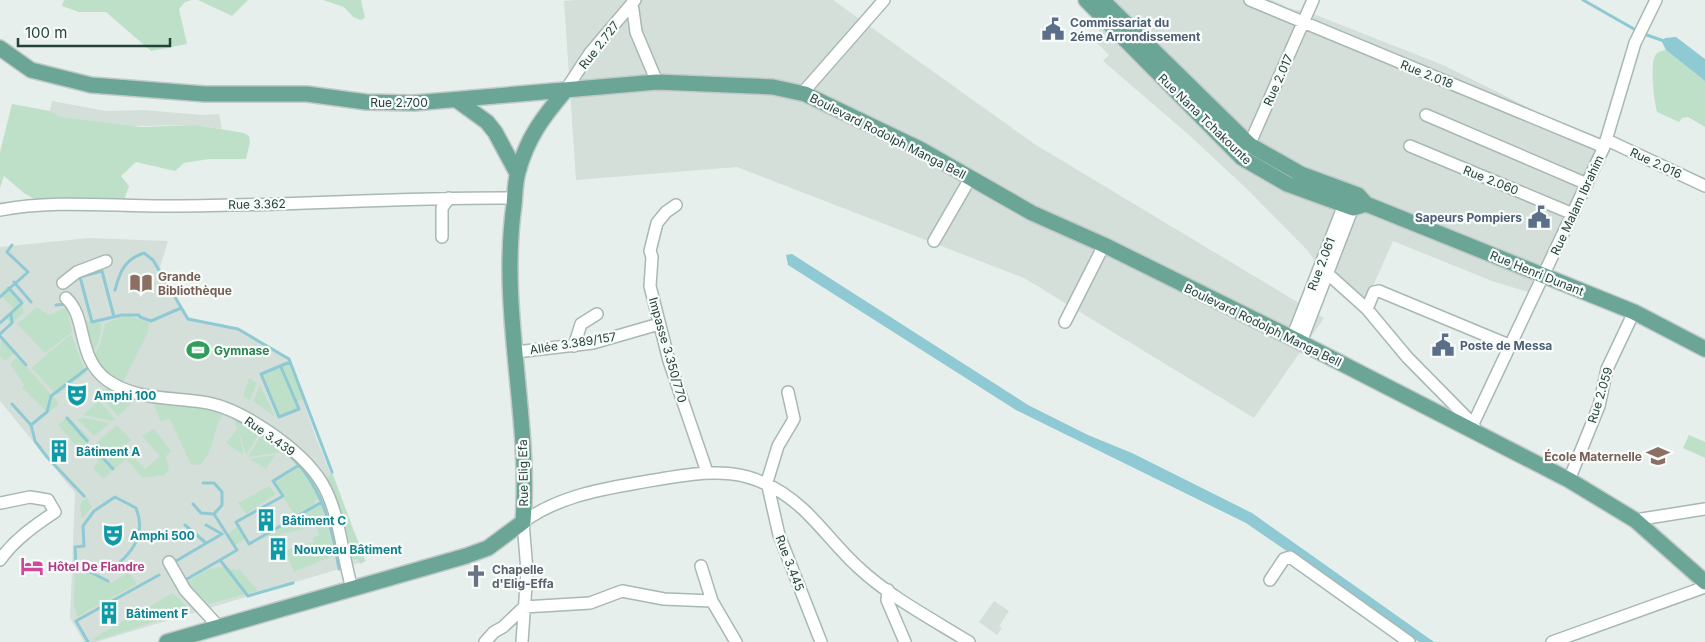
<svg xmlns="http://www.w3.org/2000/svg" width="1705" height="642" font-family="Inter,sans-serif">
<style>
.built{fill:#d4dfda}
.green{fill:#bfe0c8}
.water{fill:#8ec9d4}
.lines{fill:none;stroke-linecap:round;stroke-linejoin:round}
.stream{stroke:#8ec9d4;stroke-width:3}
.minor-casing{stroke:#a8b8b2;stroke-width:14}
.major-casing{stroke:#c2cac8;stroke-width:18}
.minor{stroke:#fff;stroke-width:11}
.major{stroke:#6aa596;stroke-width:15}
.labels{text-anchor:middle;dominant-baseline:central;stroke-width:4.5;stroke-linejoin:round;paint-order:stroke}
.service-label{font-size:12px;font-weight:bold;fill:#4e5e75;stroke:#f7fbf9;text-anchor:start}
.street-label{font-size:12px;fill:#24423a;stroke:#f7fbf9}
.education-label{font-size:12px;font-weight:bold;fill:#785e54;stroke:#f7fbf9;text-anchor:start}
.leisure-label{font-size:12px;font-weight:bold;fill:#27864d;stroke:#f7fbf9;text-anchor:start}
.culture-label{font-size:12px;font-weight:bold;fill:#0d838f;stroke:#f7fbf9;text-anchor:start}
.hotel-label{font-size:12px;font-weight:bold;fill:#b23c85;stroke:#f7fbf9;text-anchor:start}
.worship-label{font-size:12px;font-weight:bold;fill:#5b616d;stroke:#f7fbf9;text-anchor:start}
</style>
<rect width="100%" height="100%" fill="#e6efeb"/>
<!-- built -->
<path class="built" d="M577,0H833L1036,145L1324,318L1254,418L1024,278L737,167L576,180L564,1Z
M1097,0H1272L1289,8L1311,13L1443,65L1600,143L1539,275L1535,274L1528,292L1492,281L1393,241L1364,306L1322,272L1308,251L1249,191L1189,135L1103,61L1109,55L1097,43L1101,20Z
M52,101L106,111L144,110L202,115L219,114L222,129L196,125L131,126L61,117L50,111Z
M89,238L168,241L160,267L169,289L188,319L238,329L289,359L315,435L366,561L96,642H84L70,618L75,493L0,401V247Z
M994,601L1009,611L999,626L1002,628L997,635L979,622Z"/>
<!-- green -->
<path class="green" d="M64,0H192L185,2L179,9L187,44L151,51L106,12H79L62,6Z
M198,0H248L232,16Z
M323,0H361L365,18L361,20L353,17L344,7Z
M1666,50L1705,81V127L1688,117L1682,118L1679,122L1657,112C1654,102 1650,65 1655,56C1658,51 1661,51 1666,50Z
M12,104L50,111L61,117L102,122L141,127L196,125L244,133L249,136L250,142L246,159H209L184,163L175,171L136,162L121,176L129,186L124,200L114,202L96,198L80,202L43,204L24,193L4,176L0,188V152Z
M8,286L22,303L24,312L12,324L6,318L15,310L0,294Z
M37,307L49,315L67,307L72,332L45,353L17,324Z
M127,315L149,323L148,332L122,384L110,377L93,358L101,342L105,324Z
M83,321L101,323C101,334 99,346 92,353Z
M71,334L86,373L57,395L31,368Z
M1,340L14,354L5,361L0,356Z
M16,358L26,366L58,402V405L48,413L22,388L24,385L10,364Z
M290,364L304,399L296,402L299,409L279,417L261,374L281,366L294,396L283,367Z
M249,378L257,383L250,400L243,396Z
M108,384L137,398L118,416L101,397Z
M260,385L275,417L253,401Z
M99,400L115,419L112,421L83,415Z
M167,402L203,406L223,415C212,428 216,448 201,464L191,465L170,419L161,422L154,405Z
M68,416L91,440L80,450L58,425Z
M85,418L110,423L94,436L77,419Z
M234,419L259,434L246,455L238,429L244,455L226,443L237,429Z
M117,425L131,440L124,447L145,469L160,456L142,436L154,429L171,451L166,456L169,468L165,475L143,478L126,459L103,479L93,468L99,461L94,455L90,457L86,452Z
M261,435L284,452L248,457Z
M1689,435L1705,442V458L1683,448Z
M275,455L266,469L250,459Z
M299,465L320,498L315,501L313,507L296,517L273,481Z
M332,472L365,561L360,564L358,559H353L325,481Z
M269,486L276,494L246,514L238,503Z
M86,496L92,507L82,519L80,505Z
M321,503L335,555L294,572L285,550L314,542L313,537L319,535L316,526L261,539Z
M237,527L245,539L234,546L227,534Z
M75,561L80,563V567L111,583L129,572L137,584L77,617L74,604Z
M220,567L240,570L258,591L209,604L199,596L195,595L186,583L206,570Z
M173,593L191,610L95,641L92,639Z"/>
<!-- water -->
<path class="water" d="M1676,37L1705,59V81L1666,50L1662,42L1665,38Z
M792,254L1028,405L1088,435L1132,453L1252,513L1434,642H1419L1246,523L1016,410L788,265L786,255Z"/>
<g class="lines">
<!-- stream -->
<path class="stream" d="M1583,0L1641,33L1667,42
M14,282L31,302
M115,290C120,271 125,259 144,253L153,260L188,319L238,329L289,359L332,472
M0,297L28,272L7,252L12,245
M56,305L66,304
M114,317L102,271L80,277L92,322L122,315H139L140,317L151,321L181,308
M0,323L22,303L9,288
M0,334L12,323L11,314
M0,336L26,365
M281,367L299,409L279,417L261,374L290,362
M12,404L31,425L35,441L47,457L84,496
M67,418L87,441
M238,420C254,430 271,440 286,452C321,482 332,526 339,569
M31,425L47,412L51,396L89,367
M93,447L113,469
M299,465L273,481L283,496L236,522L249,544L322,502
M193,504L201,513L214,514L222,505V492L214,483H203
M214,514L237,550L220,560L248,596L293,583
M185,525L206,543
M176,561L222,534L206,525
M187,579L220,560
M108,581L76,565L75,547L84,546L83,526L94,511L115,497L136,508C145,530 136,548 120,562L124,569
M88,642L76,621L159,575"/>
<defs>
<path id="minor" d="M1250,0L1604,147
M632,3L636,32L657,82
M565,91L590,53L635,0
M805,94L806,89L884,0
M1426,115L1587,184
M1607,140L1705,186
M1410,146L1573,214
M1247,150L1313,0
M676,205L666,212L657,223L650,251L652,257L650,286L669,361L707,472
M0,210C57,199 116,207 174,206C288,206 401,197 515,198
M442,237V208L449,198
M934,241L971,177
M1328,274L1367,309L1407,357L1473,424
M63,283L77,272L106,261
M66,298C88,318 76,357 107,380C135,400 170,397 202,402C241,407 302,450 322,483C340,513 342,556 352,588
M1367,309L1374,292L1379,291L1509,345
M1065,322L1104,245
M1292,338L1347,197
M1301,342L1355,202
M574,346L581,324L597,314
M516,352L593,343L659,324
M788,392L794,419L778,446L767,482L779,535L821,642
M1476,430L1473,424L1604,147L1635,43L1656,0
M1569,480L1599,406L1607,369L1634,312
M1635,520L1705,509
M0,560C14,540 34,526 55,512L48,500L30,497L1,503
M169,562L185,590L219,627
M701,566L712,601
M1270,580L1284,559L1290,557L1409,642
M888,590L887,600L905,642
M485,642L494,632L503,627L524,607L590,603L622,591L664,599L712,601L736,642
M522,642L527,571L523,522C556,498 596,490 637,483C703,472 749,459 804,510C823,528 839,550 859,568C890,597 932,619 969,642
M1552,642L1705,587"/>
<path id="major" d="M1086,0L1242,158L1287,184L1353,208L1366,204
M1102,0L1250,145L1301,174L1358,195L1366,204
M0,48L31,70L91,85L205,94H307L366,102L414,103L657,82L773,87L805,94L920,149L1032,213L1104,245L1292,338L1569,480L1635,520L1705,582
M458,101L487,122L495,132L517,173
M1366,204L1634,312L1705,349
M167,642L466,556L488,548L523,522C531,416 499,311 514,205C515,194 515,182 518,172C527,138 543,117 565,91"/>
</defs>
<!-- minor casing -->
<use href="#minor" class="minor-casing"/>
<!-- major casing -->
<use href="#major" class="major-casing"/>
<!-- minor -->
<use href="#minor" class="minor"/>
<!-- major -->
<use href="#major" class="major"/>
</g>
<!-- icons -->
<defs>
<symbol id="civic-bare" viewBox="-9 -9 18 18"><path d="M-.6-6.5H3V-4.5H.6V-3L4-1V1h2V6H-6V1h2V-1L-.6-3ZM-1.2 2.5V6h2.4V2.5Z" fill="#5c6f8a" stroke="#f7fbf9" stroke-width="2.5" paint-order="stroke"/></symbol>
<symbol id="library-bare" viewBox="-9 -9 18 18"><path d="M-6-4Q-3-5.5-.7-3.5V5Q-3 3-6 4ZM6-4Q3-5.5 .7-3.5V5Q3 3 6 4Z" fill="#8d6e63" stroke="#f7fbf9" stroke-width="2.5" paint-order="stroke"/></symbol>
<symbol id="stadium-bare" viewBox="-9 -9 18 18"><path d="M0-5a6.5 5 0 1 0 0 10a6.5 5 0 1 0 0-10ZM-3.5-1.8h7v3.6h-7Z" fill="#2e9e5b" stroke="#f7fbf9" stroke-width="2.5" paint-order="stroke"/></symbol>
<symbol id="theatre-bare" viewBox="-9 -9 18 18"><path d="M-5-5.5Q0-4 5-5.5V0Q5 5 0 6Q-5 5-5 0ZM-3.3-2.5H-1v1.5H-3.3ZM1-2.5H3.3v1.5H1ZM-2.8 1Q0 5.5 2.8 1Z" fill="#0f9aa8" stroke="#f7fbf9" stroke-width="2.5" paint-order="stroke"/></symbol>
<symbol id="building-bare" viewBox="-9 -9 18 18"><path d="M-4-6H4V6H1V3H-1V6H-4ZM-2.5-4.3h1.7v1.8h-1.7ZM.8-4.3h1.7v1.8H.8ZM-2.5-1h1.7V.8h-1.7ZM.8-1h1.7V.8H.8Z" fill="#0f9aa8" stroke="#f7fbf9" stroke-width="2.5" paint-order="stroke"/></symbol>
<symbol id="school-bare" viewBox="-9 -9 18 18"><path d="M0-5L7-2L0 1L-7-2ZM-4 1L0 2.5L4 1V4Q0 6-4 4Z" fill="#8d6e63" stroke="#f7fbf9" stroke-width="2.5" paint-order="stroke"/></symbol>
<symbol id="hotel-bare" viewBox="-9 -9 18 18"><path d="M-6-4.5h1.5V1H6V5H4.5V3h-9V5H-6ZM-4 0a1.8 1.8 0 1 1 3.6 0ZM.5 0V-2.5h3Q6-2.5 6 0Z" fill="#d1479c" stroke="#f7fbf9" stroke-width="2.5" paint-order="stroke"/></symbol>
<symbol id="church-bare" viewBox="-9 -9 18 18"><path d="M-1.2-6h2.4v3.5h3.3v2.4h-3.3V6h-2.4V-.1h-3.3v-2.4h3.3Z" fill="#6b7280" stroke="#f7fbf9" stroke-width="2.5" paint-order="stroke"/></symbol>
</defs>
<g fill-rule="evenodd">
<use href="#civic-bare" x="1037" y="13" width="32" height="32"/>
<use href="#civic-bare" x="1523" y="201" width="32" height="32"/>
<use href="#library-bare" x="125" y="267" width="32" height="32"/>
<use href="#civic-bare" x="1427" y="329" width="32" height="32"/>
<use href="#stadium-bare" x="182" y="334" width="32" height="32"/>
<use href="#theatre-bare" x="61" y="379" width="32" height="32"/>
<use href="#building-bare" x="43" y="435" width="32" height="32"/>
<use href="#school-bare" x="1642" y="440" width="32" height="32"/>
<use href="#building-bare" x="250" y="504" width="32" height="32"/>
<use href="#theatre-bare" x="97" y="519" width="32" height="32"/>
<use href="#building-bare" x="262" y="533" width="32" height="32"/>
<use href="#hotel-bare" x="16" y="550" width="32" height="32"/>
<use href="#church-bare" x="460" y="560" width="32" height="32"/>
<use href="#building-bare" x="93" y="597" width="32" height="32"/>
</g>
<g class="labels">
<!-- service labels -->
<g class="service-label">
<text x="1070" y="22">Commissariat du<tspan x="1070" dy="14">2éme Arrondissement</tspan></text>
<text x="1522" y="217" text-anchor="end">Sapeurs Pompiers</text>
<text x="1460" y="345">Poste de Messa</text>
</g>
<!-- street labels -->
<g class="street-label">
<text transform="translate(599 45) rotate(-52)">Rue 2.727</text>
<text transform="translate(1427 74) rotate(22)">Rue 2.018</text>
<text transform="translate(1278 80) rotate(-66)">Rue 2.017</text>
<text x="399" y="102">Rue 2.700</text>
<text transform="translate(1205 119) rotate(44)">Rue Nana Tchakounte</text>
<text transform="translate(888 136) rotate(27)">Boulevard Rodolph Manga Bell</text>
<text transform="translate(1656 163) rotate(25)">Rue 2.016</text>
<text transform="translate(1491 180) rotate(22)">Rue 2.060</text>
<text transform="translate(257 204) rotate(-1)">Rue 3.362</text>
<text transform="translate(1577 205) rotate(-65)">Rue Malam Ibrahim</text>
<text transform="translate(1321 264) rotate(-69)">Rue 2.061</text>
<text transform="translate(1537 273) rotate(22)">Rue Henri Dunant</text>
<text transform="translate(1263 325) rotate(26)">Boulevard Rodolph Manga Bell</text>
<text transform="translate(573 343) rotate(-9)">Allée 3.389/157</text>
<text transform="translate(668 350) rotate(74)">Impasse 3.350/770</text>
<text transform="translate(1600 395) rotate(-73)">Rue 2.059</text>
<text transform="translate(270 436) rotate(35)">Rue 3.439</text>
<text transform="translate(523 473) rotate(-91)">Rue Elig Efa</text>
<text transform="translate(790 563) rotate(69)">Rue 3.445</text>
</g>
<!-- education labels -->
<g class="education-label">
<text x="158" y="276">Grande<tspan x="158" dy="14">Bibliothèque</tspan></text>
<text x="1642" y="456" text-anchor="end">École Maternelle</text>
</g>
<!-- leisure labels -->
<g class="leisure-label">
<text x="214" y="350">Gymnase</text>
</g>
<!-- culture labels -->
<g class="culture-label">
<text x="94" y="395">Amphi 100</text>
<text x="76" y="451">Bâtiment A</text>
<text x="282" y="520">Bâtiment C</text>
<text x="130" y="535">Amphi 500</text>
<text x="294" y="549">Nouveau Bâtiment</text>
<text x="126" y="613">Bâtiment F</text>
</g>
<!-- hotel labels -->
<g class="hotel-label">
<text x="48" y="566">Hôtel De Flandre</text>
</g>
<!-- worship labels -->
<g class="worship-label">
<text x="492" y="569">Chapelle<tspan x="492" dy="14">d'Elig-Effa</tspan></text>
</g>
</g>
<!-- scale -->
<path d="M18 38v8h152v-8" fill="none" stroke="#24423a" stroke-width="2.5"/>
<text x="25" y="38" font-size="15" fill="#24423a" stroke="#f7fbf9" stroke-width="4" paint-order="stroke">100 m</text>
</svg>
